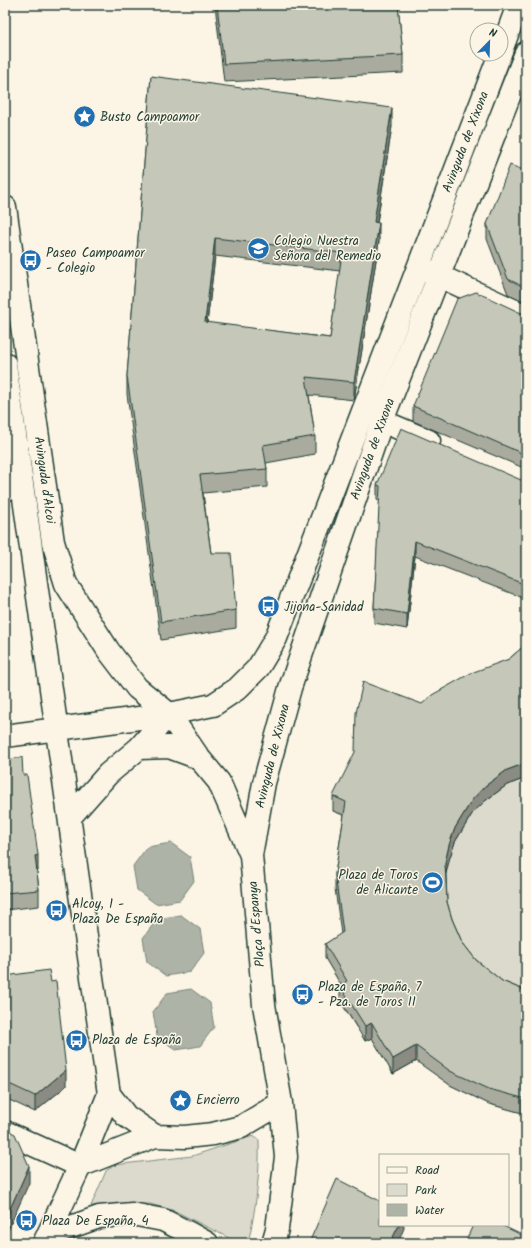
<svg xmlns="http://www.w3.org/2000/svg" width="531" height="1248" font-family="Kalam,sans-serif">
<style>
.green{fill:#dcdacc;stroke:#7e8c80}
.water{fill:#aeb3a7;stroke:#758479}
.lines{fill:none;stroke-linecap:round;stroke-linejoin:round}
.minor-casing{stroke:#1f3d34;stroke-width:25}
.major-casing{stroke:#1f3d34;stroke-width:25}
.minor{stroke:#fcf5e5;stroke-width:22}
.major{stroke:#fcf5e5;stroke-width:22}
.wall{fill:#a9ab9f;stroke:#1f3d34;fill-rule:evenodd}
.shaded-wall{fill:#8a8b82;stroke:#1f3d34}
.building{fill:#c5c7b9;stroke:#1f3d34;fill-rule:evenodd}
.labels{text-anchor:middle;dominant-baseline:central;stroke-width:3;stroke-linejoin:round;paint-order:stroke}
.poi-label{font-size:13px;fill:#1f3d34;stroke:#fcf5e5;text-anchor:start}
.street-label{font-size:13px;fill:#1f3d34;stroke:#fcf5e5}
</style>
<rect width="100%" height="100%" fill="#fcf5e5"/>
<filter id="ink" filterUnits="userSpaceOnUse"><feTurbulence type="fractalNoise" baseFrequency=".025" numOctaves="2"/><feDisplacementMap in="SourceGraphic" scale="8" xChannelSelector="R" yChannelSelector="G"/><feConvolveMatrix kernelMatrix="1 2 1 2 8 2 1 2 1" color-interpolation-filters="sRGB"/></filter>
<g filter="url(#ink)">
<!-- green -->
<path class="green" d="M526,671V1114L489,1104L450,1085L417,1061L415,1063L414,1062L393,1074L372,1038L356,1027L340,1001L347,995L325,958L346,945L340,906L338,907L337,901H339L352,819L333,811L355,766L422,719Z
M253,1136L259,1140C260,1175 256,1209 248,1243H239L175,1211L150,1204L91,1206L106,1171L114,1165L192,1156Z"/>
<!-- water -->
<path class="water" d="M171,843L190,857L194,881L180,900L156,904L137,890L133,866L147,847Z
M181,915L200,929L204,953L190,972L166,976L147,962L143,938L157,919Z
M191,989L210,1003L214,1027L200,1046L176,1050L157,1036L153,1012L167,993Z"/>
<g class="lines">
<defs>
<path id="minor" d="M501,51L518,5
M5,207L53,542L66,584L108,650L137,688L169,714L213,705L237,689L258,668L276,638L500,54
M422,268L526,316
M382,421L429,441
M5,489L22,487"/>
<path id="major" d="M5,364L87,943L109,1094L126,1116L155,1136
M169,714L199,758L219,782L251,855L264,1005L281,1103L286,1157L277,1229L273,1243
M5,736L169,714
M139,748L169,747L199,758
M70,817L108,774L139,748L169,714
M251,855L264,783L290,688L303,650L382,421L526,53
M5,1132L80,1166L155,1136L185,1137L213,1134L241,1127L281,1103
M48,1235L99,1217L132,1214L163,1220L189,1233L207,1243
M44,1243L80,1166L109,1094"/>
</defs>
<!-- minor casing -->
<use href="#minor" class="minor-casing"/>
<!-- major casing -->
<use href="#major" class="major-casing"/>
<!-- minor -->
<use href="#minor" class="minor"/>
<!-- major -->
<use href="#major" class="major"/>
</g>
<!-- wall -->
<path class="wall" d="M215,5H398L403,55V73L224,82Z
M151,76L392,126L377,223L379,241L354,400L309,395L315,436V454L266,463L267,469V487L203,493L211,553L236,610V628L161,640L127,394V376ZM215,256L340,271L330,338L207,323Z
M526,171V302L508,294L487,239V224Z
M521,313L526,314V469L413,421V406Z
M521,480L526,481V599L415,556L407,629L374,623V608L380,501L377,499V485Z
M526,644V778L507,785L485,801L472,814L455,842L449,860L446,874L447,902L452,919L462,942L476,960L502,981L526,991V1114L489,1104L450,1085L416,1061L393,1074L372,1038L365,1041L340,1000V986L341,985L325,958V944L341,934L335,888V874L344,815L333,811V796L422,704L509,659Z
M5,760L23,775L38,871L37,872L39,890V906L5,910Z
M5,976L66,1086L35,1112L5,1098Z"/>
<!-- shaded-wall -->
<path class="shaded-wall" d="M392,108V126L374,240V222Z
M379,223V241L354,400V382Z
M215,238V256L205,340V322Z
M415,541V556L407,629V614Z
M8,658V676L5,677V659Z
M526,763V778L507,785L485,801L472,814L455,842L449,860L445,877V863L449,845L455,828L472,800L485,786L507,770Z
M38,855V871L35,872V856Z
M372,1023V1038L365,1041V1026Z
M416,1046V1061L393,1074V1059Z
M66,1070V1086L35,1112V1096Z
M29,1166V1183L5,1237V1220Z
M399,1225H404V1228L398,1243H390Z"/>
<!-- building -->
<path class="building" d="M217,5H398L403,55L224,64Z
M151,76L392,108L374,222L379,223L354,382L306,377L315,436L263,445L267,469L200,475L211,553H231L236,610L161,622L127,376ZM215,238L342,253L330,338L205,322Z
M510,165L526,171V288L508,279L487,224Z
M476,292L521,313L526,314V455L413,406L457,299Z
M401,428L521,480L526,481V585L415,541L407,614L374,608L380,486L377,485Z
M5,634L8,658L5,659Z
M526,644V763L507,770L485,786L472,800L455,828L449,845L445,863L447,902L452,919L462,942L476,960L502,981L526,991V1099L489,1089L450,1071L416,1046L393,1059L372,1023L365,1026L340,986L347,981L325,944L343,932L335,874L346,802L333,796L355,752L356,713L363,682L422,704L432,695L471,673L509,659Z
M22,757L23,775H27L38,855L35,856L39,890L5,893V760Z
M49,970L51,982L56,981L66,1070L35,1096L5,1082V976Z
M5,1129L15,1134L29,1166L5,1220Z
M337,1179L380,1201V1225H399L390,1243H309Z
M473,1225H501L526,1237V1243H465Z"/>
</g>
<!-- icons -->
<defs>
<symbol id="sight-disc" viewBox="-11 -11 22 22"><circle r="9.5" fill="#1f6fb2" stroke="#fcf5e5"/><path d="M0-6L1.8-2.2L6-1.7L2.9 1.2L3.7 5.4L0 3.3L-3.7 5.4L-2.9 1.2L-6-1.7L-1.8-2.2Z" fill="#fff"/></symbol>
<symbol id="school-disc" viewBox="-11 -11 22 22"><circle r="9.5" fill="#1f6fb2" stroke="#fcf5e5"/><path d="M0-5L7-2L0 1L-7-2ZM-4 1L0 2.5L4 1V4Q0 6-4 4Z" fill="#fff"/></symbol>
<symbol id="bus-disc" viewBox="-11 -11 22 22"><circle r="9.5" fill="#1f6fb2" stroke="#fcf5e5"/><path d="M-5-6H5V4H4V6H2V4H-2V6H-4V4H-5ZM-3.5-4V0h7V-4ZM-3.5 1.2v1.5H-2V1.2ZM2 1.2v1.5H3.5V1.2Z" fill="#fff"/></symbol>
<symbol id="stadium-disc" viewBox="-11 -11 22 22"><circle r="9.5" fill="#1f6fb2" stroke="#fcf5e5"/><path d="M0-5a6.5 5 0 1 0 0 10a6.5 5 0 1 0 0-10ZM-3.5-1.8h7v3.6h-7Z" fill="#fff"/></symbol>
</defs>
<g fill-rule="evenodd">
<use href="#sight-disc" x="72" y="104" width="25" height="25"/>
<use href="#school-disc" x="246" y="236" width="25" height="25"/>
<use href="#bus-disc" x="18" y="248" width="25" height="25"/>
<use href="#bus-disc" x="256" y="594" width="25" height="25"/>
<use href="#stadium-disc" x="420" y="870" width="25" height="25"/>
<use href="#bus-disc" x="44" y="898" width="25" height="25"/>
<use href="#bus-disc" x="290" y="982" width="25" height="25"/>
<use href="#bus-disc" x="64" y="1028" width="25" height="25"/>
<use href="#sight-disc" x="168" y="1088" width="25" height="25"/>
<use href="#bus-disc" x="14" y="1208" width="25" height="25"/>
</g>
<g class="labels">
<!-- poi labels -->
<g class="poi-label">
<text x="100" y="117">Busto Campoamor</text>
<text x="274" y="241">Colegio Nuestra<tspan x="274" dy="15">Señora del Remedio</tspan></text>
<text x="46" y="253">Paseo Campoamor<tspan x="46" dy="15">- Colegio</tspan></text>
<text x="284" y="607">Jijona-Sanidad</text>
<text x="418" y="875" text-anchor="end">Plaza de Toros<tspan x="418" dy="15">de Alicante</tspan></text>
<text x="72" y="904">Alcoy, 1 -<tspan x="72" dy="15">Plaza De España</tspan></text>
<text x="318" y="987">Plaza de España, 7<tspan x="318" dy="15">- Pza. de Toros II</tspan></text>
<text x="92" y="1040">Plaza de España</text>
<text x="196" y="1100">Encierro</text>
<text x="42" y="1221">Plaza De España, 4</text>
</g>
<!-- street labels -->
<g class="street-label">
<text transform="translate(466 142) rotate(-69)">Avinguda de Xixona</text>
<text transform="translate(373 449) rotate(-70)">Avinguda de Xixona</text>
<text transform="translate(44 480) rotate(82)">Avinguda d'Alcoi</text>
<text transform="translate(273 756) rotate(-76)">Avinguda de Xixona</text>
<text transform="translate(257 924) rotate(-95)">Plaça d'Espanya</text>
</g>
</g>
<!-- margin -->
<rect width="531" height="1248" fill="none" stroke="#fcf5e5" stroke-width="20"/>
<rect x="10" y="10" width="511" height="1228" fill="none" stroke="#1f3d34" stroke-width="1.5" filter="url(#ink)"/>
<!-- legend -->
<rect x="379" y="1154" width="130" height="72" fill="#fcf5e5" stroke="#a4ab9e"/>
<rect x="387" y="1167" width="20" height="6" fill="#fcf5e5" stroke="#a4ab9e"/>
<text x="415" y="1174" font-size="12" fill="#1f3d34">Road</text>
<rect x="387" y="1184" width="20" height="12" fill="#dcdacc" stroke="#a4ab9e"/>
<text x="415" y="1194" font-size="12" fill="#1f3d34">Park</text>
<rect x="387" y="1204" width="20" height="12" fill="#aeb3a7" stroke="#a4ab9e"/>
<text x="415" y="1214" font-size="12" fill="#1f3d34">Water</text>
<!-- north arrow -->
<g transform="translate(489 42) rotate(23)"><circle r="19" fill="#fcf5e5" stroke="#a4ab9e"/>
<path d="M0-3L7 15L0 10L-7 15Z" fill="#1f6fb2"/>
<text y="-6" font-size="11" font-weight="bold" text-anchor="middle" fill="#1f3d34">N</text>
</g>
</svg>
